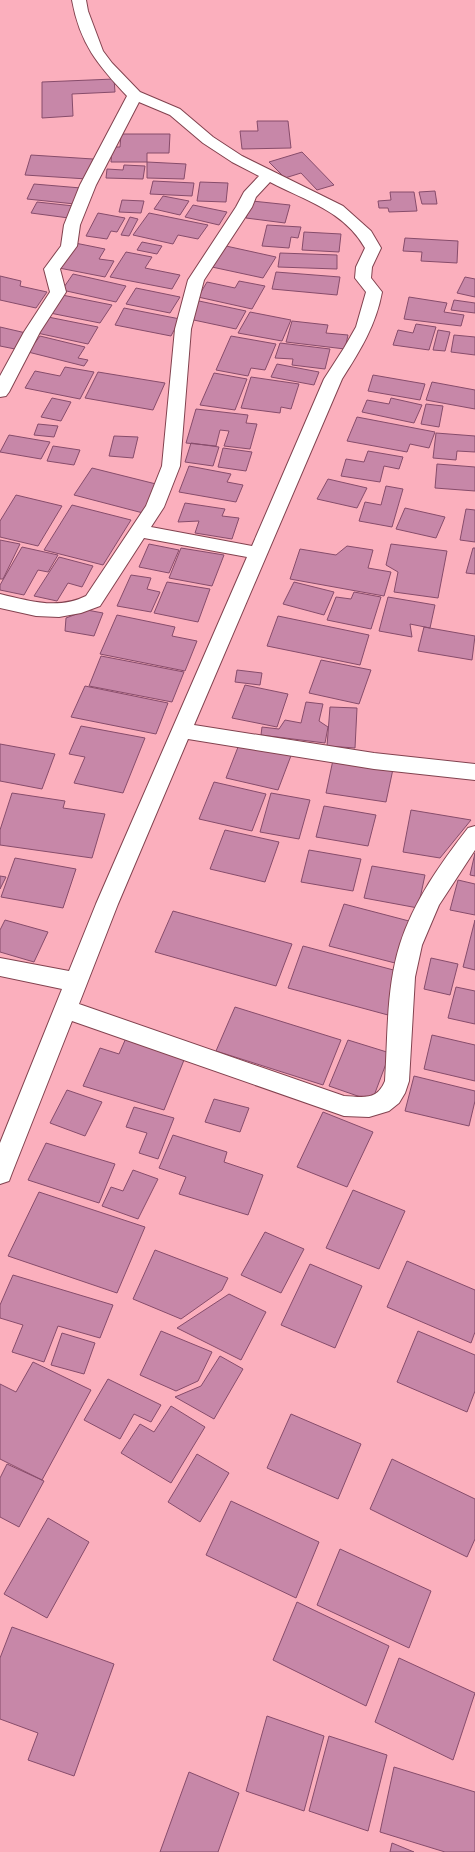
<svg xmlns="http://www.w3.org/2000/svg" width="475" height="1852" font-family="Quicksand,sans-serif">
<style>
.building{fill:#c787a8;stroke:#874c6b}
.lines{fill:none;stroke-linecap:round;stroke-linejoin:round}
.minor-casing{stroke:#82424f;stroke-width:2}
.minor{fill:#fff;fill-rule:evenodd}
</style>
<rect width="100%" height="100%" fill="#fbafbd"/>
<!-- building -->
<path class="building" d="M114,79L115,92L72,94L73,116L42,118V82Z
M257,121H288L291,148L242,149L240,131H258Z
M121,134H170L169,153H147V162H111L112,147H120Z
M302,152L334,185L317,190L301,173L285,178L269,162Z
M31,155L93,159L87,179L25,175Z
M147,162L186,164L184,179L147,178Z
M124,165L145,166L143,179L106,178L107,169L123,170Z
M153,181L194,183L192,196L150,194Z
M200,182L228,183L226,202L197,201Z
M34,184L81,188L75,204L27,199Z
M435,191L437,204H422L419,192Z
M390,192H414L417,211L389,212L388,208H379L378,201L391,200Z
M163,196L189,201L180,215L154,209Z
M122,200L144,201L141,213L119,212Z
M252,201L290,205L285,223L246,218Z
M37,202L74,206L69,218L31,213Z
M193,205L227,212L219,225L185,217Z
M98,213L125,218L117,232L111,231L107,239L86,236Z
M149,213L208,225L198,239L178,235L173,244L133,235Z
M130,217L138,219L129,236L121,235Z
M267,225L301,227L298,238L291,237L289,248L262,246Z
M304,232L341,234L339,252L302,250Z
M405,238L458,241L457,263L421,261L422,252L403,251Z
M142,242L162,246L157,254L137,250Z
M75,243L105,249L99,259L114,261L105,277L59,268Z
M226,246L276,257L263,278L212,267Z
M126,252L152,257L145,268L180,275L172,289L110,277Z
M280,253L337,255V269L278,267Z
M276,272L340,277L337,295L272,289Z
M73,274L126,286L116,302L62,290Z
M0,276L21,281L20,286L47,292L36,308L0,300Z
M465,277L475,279V297L457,293Z
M239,281L265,286L252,309L198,297L207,282L235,288Z
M136,288L180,297L170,313L126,304Z
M62,295L112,305L100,323L50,313Z
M409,297L447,303L444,312L464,315L461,326L404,319Z
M454,300L475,303V313L451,310Z
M199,301L246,311L236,329L189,319Z
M124,308L180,319L171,336L115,325Z
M250,312L291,320L282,341L238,333Z
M48,317L98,327L88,344L37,333Z
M292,321L328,325L326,333L348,335L345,349L286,342Z
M416,324L436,327L429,350L393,345L398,330L413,333Z
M0,327L26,333L15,349L0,346Z
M438,330L450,332L445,351L433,350Z
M454,335L475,337V355L451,352Z
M40,336L85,347L78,358L88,360L84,366L28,352Z
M231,336L276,344L265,370L251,368L248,376L216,370Z
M280,343L330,349L325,369L292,365L293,359L275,358Z
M277,364L319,372L314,385L271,377Z
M65,367L94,372L80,399L25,388L35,371L60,376Z
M98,372L165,383L153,410L85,398Z
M214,373L247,379L235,410L200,405Z
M373,375L425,384L420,400L368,391Z
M251,377L299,384L291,409L281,407L280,413L241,408Z
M432,382L475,390V409L426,400Z
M52,398L71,402L61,421L41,417Z
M391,398L422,405L414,423L362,412L367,400L389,404Z
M426,404L443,406L439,427L421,424Z
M196,409L248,415L246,423L257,424L250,449L224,446L229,431L220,430L216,446L186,443Z
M357,417L435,432L429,448L410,444L407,452L347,441Z
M38,424L58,426L54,437L34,435Z
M436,433L475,436V452L457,451L456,460L433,458Z
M9,435L50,442L41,459L0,452Z
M114,436L138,437L133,458L109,456Z
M191,443L219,447L213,466L185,462Z
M53,446L80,450L74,465L47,461Z
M223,448L252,452L246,471L218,467Z
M368,451L403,457L399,469L384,466L380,482L341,476L346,459L364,462Z
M437,464L475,467V491L435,488Z
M189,466L231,474L227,482L243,485L236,502L179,492Z
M92,468L160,485L143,513L74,495Z
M328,479L367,488L357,508L317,499Z
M386,486L403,489L392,527L359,521L365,502L381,505Z
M16,495L62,506L38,546L0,537V521Z
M185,503L225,509L222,516L239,518L232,539L195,533L199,521L178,522Z
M72,505L131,520L103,565L44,550Z
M405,508L445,517L436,538L396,529Z
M466,509L475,510V542L460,540Z
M0,540L20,544L3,579H0Z
M149,544L179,550L169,573L139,567Z
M391,544L447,551L438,598L394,592L398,572L386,565Z
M347,546L373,550L368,568L391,572L384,596L290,579L300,549L336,555Z
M22,547L58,555L48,572L38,570L24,595L0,590V585Z
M181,548L224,555L212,586L169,578Z
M473,548H475V574L466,573Z
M59,557L93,566L82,587L68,583L57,601L34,596Z
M131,575L151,578L147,589L160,592L151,612L117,606Z
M167,582L210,589L198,622L154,613Z
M294,582L334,592L324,615L283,604Z
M354,592L381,597L371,629L327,620L336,597L351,599Z
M388,597L435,605L430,628L410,624L412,637L379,631Z
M87,610L103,613L94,636L65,631L66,618Z
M117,615L175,627L172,636L197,641L185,671L100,654Z
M278,616L369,635L360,665L267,646Z
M424,627L475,636L472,660L418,651Z
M101,656L184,672L172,702L89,686Z
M321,660L371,670L359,704L309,693Z
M237,670L262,673L260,685L235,682Z
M245,685L288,694L277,727L232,718Z
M85,686L168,703L156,734L71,717Z
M306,702L323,704L319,721L328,727L325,743L261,735L262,727L279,729L285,720L301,723Z
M330,707L357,708L355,748L327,746Z
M81,726L145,738L123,793L74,783L85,757L69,754Z
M240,742L292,753L278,790L226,778Z
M0,744L55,754L42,789L0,781Z
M333,760L393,769L386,802L326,793Z
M214,782L266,794L252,831L199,819Z
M12,793L65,801L63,808L105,814L92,858L0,845V830Z
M271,793L310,800L299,839L260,832Z
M324,806L376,815L368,846L316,837Z
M411,810L471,820L440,858L403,852Z
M225,830L279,842L265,882L210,869Z
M309,850L361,859L353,891L301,882Z
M475,853V876L470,875Z
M15,858L76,869L63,908L1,897Z
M372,866L425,875L418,908L364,898Z
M0,876L6,877L0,889Z
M458,880L475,884V915L450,910Z
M344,904L409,921L395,963L329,946Z
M173,911L292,944L276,986L155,952Z
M5,920L48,932L34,962L0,952V930Z
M475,920V970L463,967Z
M303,946L401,972L388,1015L288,988Z
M431,958L458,964L450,995L424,989Z
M456,987L475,991V1024L448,1018Z
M235,1007L341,1040L323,1085L216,1051Z
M432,1035L475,1045V1081L424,1069Z
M126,1038L186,1055L164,1110L83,1086L100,1048L119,1054Z
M348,1040L390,1053L372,1101L329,1086Z
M414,1076L475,1091V1101L469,1126L405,1111Z
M67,1090L102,1102L85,1136L50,1123Z
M214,1099L249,1108L240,1132L205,1122Z
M134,1107L174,1118L158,1159L139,1153L147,1133L126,1127Z
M323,1112L373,1132L347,1187L297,1167Z
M173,1135L227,1152L224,1162L263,1175L248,1215L179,1194L186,1177L159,1168Z
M46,1143L115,1164L99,1203L28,1180Z
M133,1170L158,1179L138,1219L102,1206L111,1187L123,1191Z
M353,1190L405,1211L379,1269L326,1248Z
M39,1192L145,1227L117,1293L8,1256Z
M265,1232L304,1249L281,1293L241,1275Z
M155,1250L228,1278L222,1290L181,1319L133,1299Z
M407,1261L475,1290V1332L471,1343L387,1307Z
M310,1264L362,1286L335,1348L281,1325Z
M13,1275L113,1305L100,1338L58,1326L44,1362L12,1352L23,1325L0,1318V1305Z
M229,1294L266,1312L241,1360L177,1328Z
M161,1331L212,1352L198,1381L176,1391L140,1375Z
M418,1331L475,1355V1391L467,1412L397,1382Z
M62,1333L95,1343L84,1374L51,1365Z
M220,1356L243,1369L214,1419L175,1397L201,1386Z
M33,1362L91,1390L42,1480L0,1459V1384L16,1392Z
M108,1379L161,1405L151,1422L134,1414L120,1439L84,1420Z
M171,1406L205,1427L171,1483L121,1453L140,1424L154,1432Z
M291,1414L361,1444L338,1499L267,1468Z
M197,1454L229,1473L200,1522L168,1502Z
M392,1459L475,1499V1539L467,1557L370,1509Z
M7,1464L44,1481L19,1527L0,1517V1478Z
M231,1501L319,1542L296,1598L206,1555Z
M48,1518L89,1542L47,1618L4,1594Z
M340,1549L431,1591L409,1648L317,1605Z
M297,1602L389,1646L366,1706L273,1660Z
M12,1627L114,1664L74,1776L28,1760L38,1733L0,1719V1658Z
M399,1658L475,1693L453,1760L375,1722Z
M267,1716L324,1736L304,1811L246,1791Z
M329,1736L387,1755L368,1831L309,1811Z
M394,1767L475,1792V1852H445L380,1832Z
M189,1772L239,1793L218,1852H160Z
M392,1843L414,1852H390Z"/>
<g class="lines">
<defs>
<path id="minor" d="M72,0H86L88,11L103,51L112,63L140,92L180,109L213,137L242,156L343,206L371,231L381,248L372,267L371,278L382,292C376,325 360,351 342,379L194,725L374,753L475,764V780L374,769L188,739L118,904L79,1004L344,1096C363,1097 377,1101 385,1081C388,1036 386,988 400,944C414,901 440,864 468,828L475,826V850L439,905L422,945L415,977L409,1081L405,1093L399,1103L389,1111L369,1117L344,1116L72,1021L12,1173L9,1181L0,1184V1143L62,989L0,976V958L69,971L96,904L247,557L144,538L100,606L81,613L59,617L36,616L0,608V594C29,601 58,610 86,596L146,506L162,466L175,329L188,280L236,207L244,192L259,176L232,162L203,143L170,115L139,102L96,185L80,225L77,246L60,269L66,292L40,332L9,392L6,396L0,397V376L24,332L50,292L44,269L61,246L64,225L80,185L127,96C98,65 80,44 72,0ZM270,182C306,201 344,211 365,248L356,267L355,278L366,292L356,327L344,348L324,379L252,546L151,527L164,507L180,466L191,329L204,280L252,207L256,197Z"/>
</defs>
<!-- minor casing -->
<use href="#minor" class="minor-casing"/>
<!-- minor -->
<use href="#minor" class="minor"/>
</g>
</svg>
